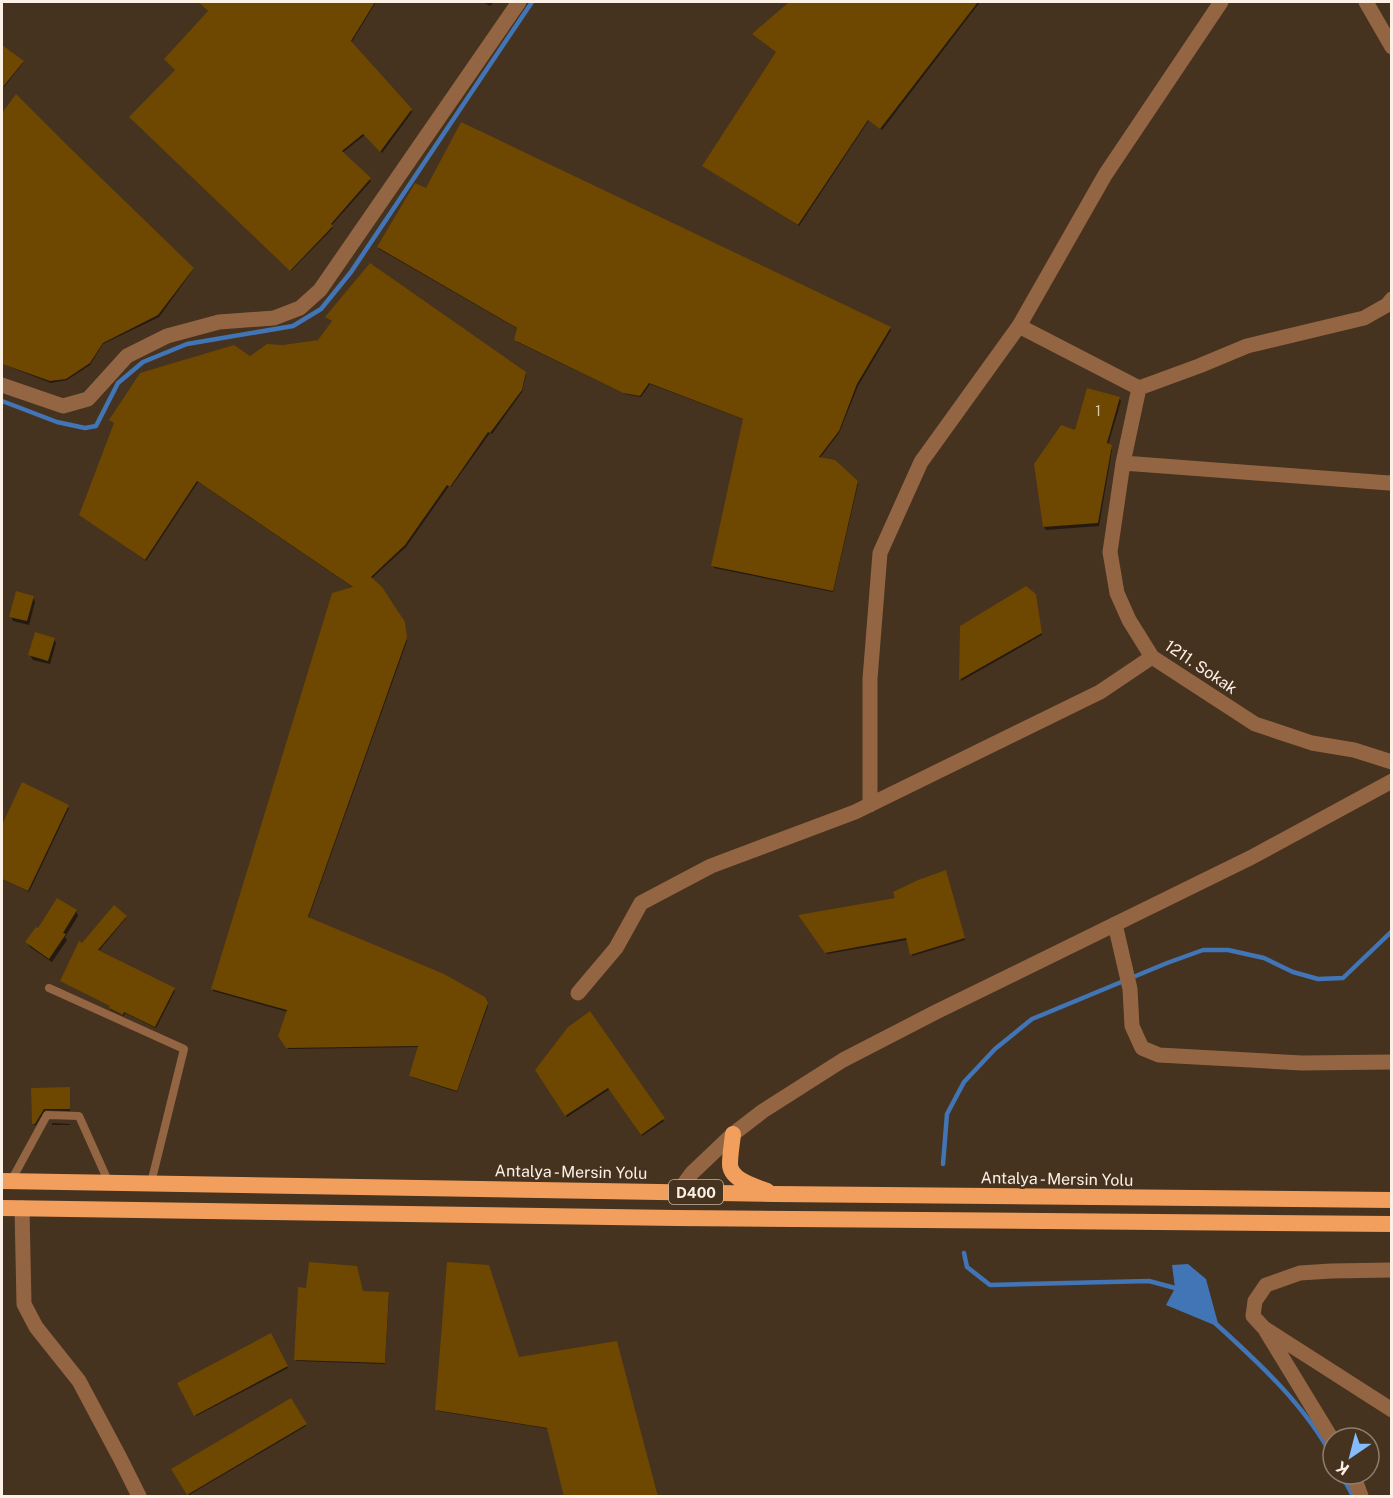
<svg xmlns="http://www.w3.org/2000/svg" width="1393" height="1498" font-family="'Public Sans',sans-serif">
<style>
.water{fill:#4175b5}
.shadow{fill:#0007}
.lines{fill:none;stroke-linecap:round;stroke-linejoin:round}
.stream{stroke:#4175b5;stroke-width:4.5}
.building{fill:#6e4700}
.service{stroke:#946542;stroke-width:8}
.minor{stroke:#946542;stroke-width:15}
.tertiary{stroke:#946542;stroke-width:15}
.trunk{stroke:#f29f5e;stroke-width:16}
.labels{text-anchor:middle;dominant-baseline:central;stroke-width:5;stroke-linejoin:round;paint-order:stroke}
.number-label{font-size:14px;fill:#d9c6ab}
.shield{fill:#45321f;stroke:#c6b7a9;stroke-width:1.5}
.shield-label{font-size:15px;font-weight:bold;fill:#fdf0e4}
.street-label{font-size:16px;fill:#fdf0e4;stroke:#45321f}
</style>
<rect width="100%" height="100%" fill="#45321f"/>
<!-- water -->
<path class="water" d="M1188,1264L1206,1279L1219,1327L1166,1305L1175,1288L1172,1265Z"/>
<!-- shadow -->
<path class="shadow" d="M198,2H376L351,43L412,112L382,153L365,135L342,153L371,181L331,226L333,228L291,271L132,119L176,70L209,12Z
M483,2H494L490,6Z
M791,2H980L882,130L869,120L799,226L705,167L778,53L754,35Z
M2,47L23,63L4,87L2,85Z
M16,96L193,270L159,317L103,344L90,365L67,380L51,383L2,364V116Z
M427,190L890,328L891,330L858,386L839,433L819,459L856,482L858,484L833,592L714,568L713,566L745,420L650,384L641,397L625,394L517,342L516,340L518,329L379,249L378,247Z
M328,318L525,373L526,375L522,392L492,434L490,433L451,487L449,486L406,547L371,579L404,623L407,641L308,919L483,998L488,1006L457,1092L411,1077L410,1076L419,1047L288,1049L280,1036L288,1012L213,991V989L354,588L198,482L146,561L82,516L250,358L283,346L319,341L333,322Z
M1119,398L1121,401L1108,445L1112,450L1099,526L1046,530L1044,527L1076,432Z
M33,597L35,602L29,625L13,621L11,616Z
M1036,597L1042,635L961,681V626Z
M54,639L56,643L50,664L33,660L30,655Z
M23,784L69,808L29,892L2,879V828Z
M946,873L965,940L912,956L907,940L827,954L800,916L897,899Z
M76,911L78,916L65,937L67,940L52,962L30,947L27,942Z
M125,917L126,918L98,952L173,989L175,991L156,1028L125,1013L124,1016L111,1010L110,1008L116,1010L83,944Z
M590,1013L664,1121L642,1136L610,1089L567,1117L536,1070Z
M33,1089H69L70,1111L45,1110L36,1125H34Z
M52,1123L70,1124V1125H52Z
M363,1293H388L389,1295L385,1364L297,1361L296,1360Z
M270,1335L288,1368L196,1416L179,1384Z
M519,1359L549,1429L438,1411L437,1409Z
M291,1400L306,1426L189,1495L173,1469Z"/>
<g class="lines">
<!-- stream -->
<path class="stream" d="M2,401L57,422L85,428L96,426L118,383L143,362L187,344L293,326L321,309L351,272L532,2
M943,1164L947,1114L964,1082L995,1049L1032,1019L1167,963L1203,950H1228L1264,958L1293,972L1318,979L1343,978L1392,931
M964,1253L967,1267L990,1285L1149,1281L1175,1288L1180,1292
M1215,1323C1259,1363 1306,1406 1333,1458
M1341,1474L1353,1496"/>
</g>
<!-- building -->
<path class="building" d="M198,2H375L351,41L412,109L380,152L363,134L342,151L371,178L331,224L333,226L290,271L129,117L175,70L164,59L208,11Z
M789,2H978L880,129L868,120L798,225L702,166L776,52L752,34Z
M2,45L24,61L2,88Z
M16,94L69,147L194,268L158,315L103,343L90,363L66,379L50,381L2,364V113Z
M461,122L891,327L857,384L839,431L819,457L835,460L858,481L833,591L711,566L743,419L649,383L640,396L623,393L514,340L517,328L377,247L415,183L426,188Z
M370,263L526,372L522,390L490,433L488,432L450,487L447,485L405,545L371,577L382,587L405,622L407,638L308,917L444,974L485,997L488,1003L457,1091L409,1076L418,1046L286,1048L278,1036L287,1010L211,989L332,593L353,587L197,481L145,560L79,515L114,423L109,420L140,373L234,345L250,356L267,344L283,345L318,340L332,321L325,317Z
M1087,388L1120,397L1107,443L1112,445L1098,523L1043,527L1034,464L1061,425L1075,430Z
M1026,586L1036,594L1042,633L959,680L960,626Z
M16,591L34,596L27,621L9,617Z
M35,632L55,638L48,661L28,655Z
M22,782L69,805L28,891L2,879V825Z
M946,870L965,938L910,955L906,938L825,953L798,915L895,898L893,892L918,880Z
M57,898L77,910L63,933L66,934L49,959L25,942L36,927L38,928Z
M114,905L127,916L98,950L175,988L155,1027L124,1012L123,1015L109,1008L110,1006L60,981L79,941L82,943Z
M590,1011L665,1118L641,1135L608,1088L565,1116L535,1070L568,1027Z
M70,1087V1109H44L35,1124H32L31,1088Z
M309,1262L357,1266L363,1291L389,1292L385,1363L294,1360L298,1287L306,1288Z
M447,1262L489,1265L519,1357L617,1341L658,1497H564L547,1428L435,1410Z
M271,1333L288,1366L194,1416L177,1383Z
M291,1398L307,1424L187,1495L171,1469Z"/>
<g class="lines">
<!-- service -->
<path class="service" d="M49,988L184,1049L151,1183
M11,1181L47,1115L79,1116L109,1183"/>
<!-- minor -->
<path class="minor" d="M1366,2L1392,47
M1019,326L1139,388L1199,366L1247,346L1364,318L1387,305L1392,299
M2,385L63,406L88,399L127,356L167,336L219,322L274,318L300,308L320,290L519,2
M1139,388L1123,463L1110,552L1117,593L1129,620L1152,657L1255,724L1312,743L1354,750L1392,762
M1123,463L1389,483L1392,482
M870,805V679L880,553L921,462L1019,326L1105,175L1221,2
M1115,924L1130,989L1132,1026L1142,1048L1159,1055L1302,1063L1392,1062
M578,993L616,948L641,903L711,866L855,812L1100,692L1152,657
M22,1208L24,1304L36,1327L79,1381L120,1458L139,1496
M1392,1270L1331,1271L1300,1273L1266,1285L1255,1301L1253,1316L1264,1328L1392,1410
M1266,1331L1333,1441
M1353,1474L1361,1496"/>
<!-- tertiary -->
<path class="tertiary" d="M678,1192L692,1173L733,1134L763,1111L843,1060L934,1013L1252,857L1392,781"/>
<!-- trunk -->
<path class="trunk" d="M733,1134C732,1144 730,1154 730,1164C730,1180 755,1186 767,1191
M2,1181L774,1194L1392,1200
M2,1208L676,1218L1392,1224"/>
</g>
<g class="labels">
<!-- number labels -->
<g class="number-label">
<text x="1098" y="411">1</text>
</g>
<!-- shield labels -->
<rect class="shield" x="669" y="1180" width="54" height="24" rx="4.5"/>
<g class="shield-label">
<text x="696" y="1192">D400</text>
</g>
<!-- street labels -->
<g class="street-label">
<text transform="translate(1201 667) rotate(34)">1211. Sokak</text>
<text transform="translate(571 1172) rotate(1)">Antalya - Mersin Yolu</text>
<text transform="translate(1057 1179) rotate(1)">Antalya - Mersin Yolu</text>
</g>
</g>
<!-- border -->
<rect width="1393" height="1498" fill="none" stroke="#fdf0e4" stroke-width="6"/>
<!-- north arrow -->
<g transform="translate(1351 1456) rotate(215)"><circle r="28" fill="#45321f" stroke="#8f7e6e" stroke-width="1.5"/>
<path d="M0-4.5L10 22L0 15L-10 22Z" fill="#85bbfb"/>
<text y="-9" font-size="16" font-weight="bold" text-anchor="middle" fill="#fdf0e4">K</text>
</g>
</svg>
